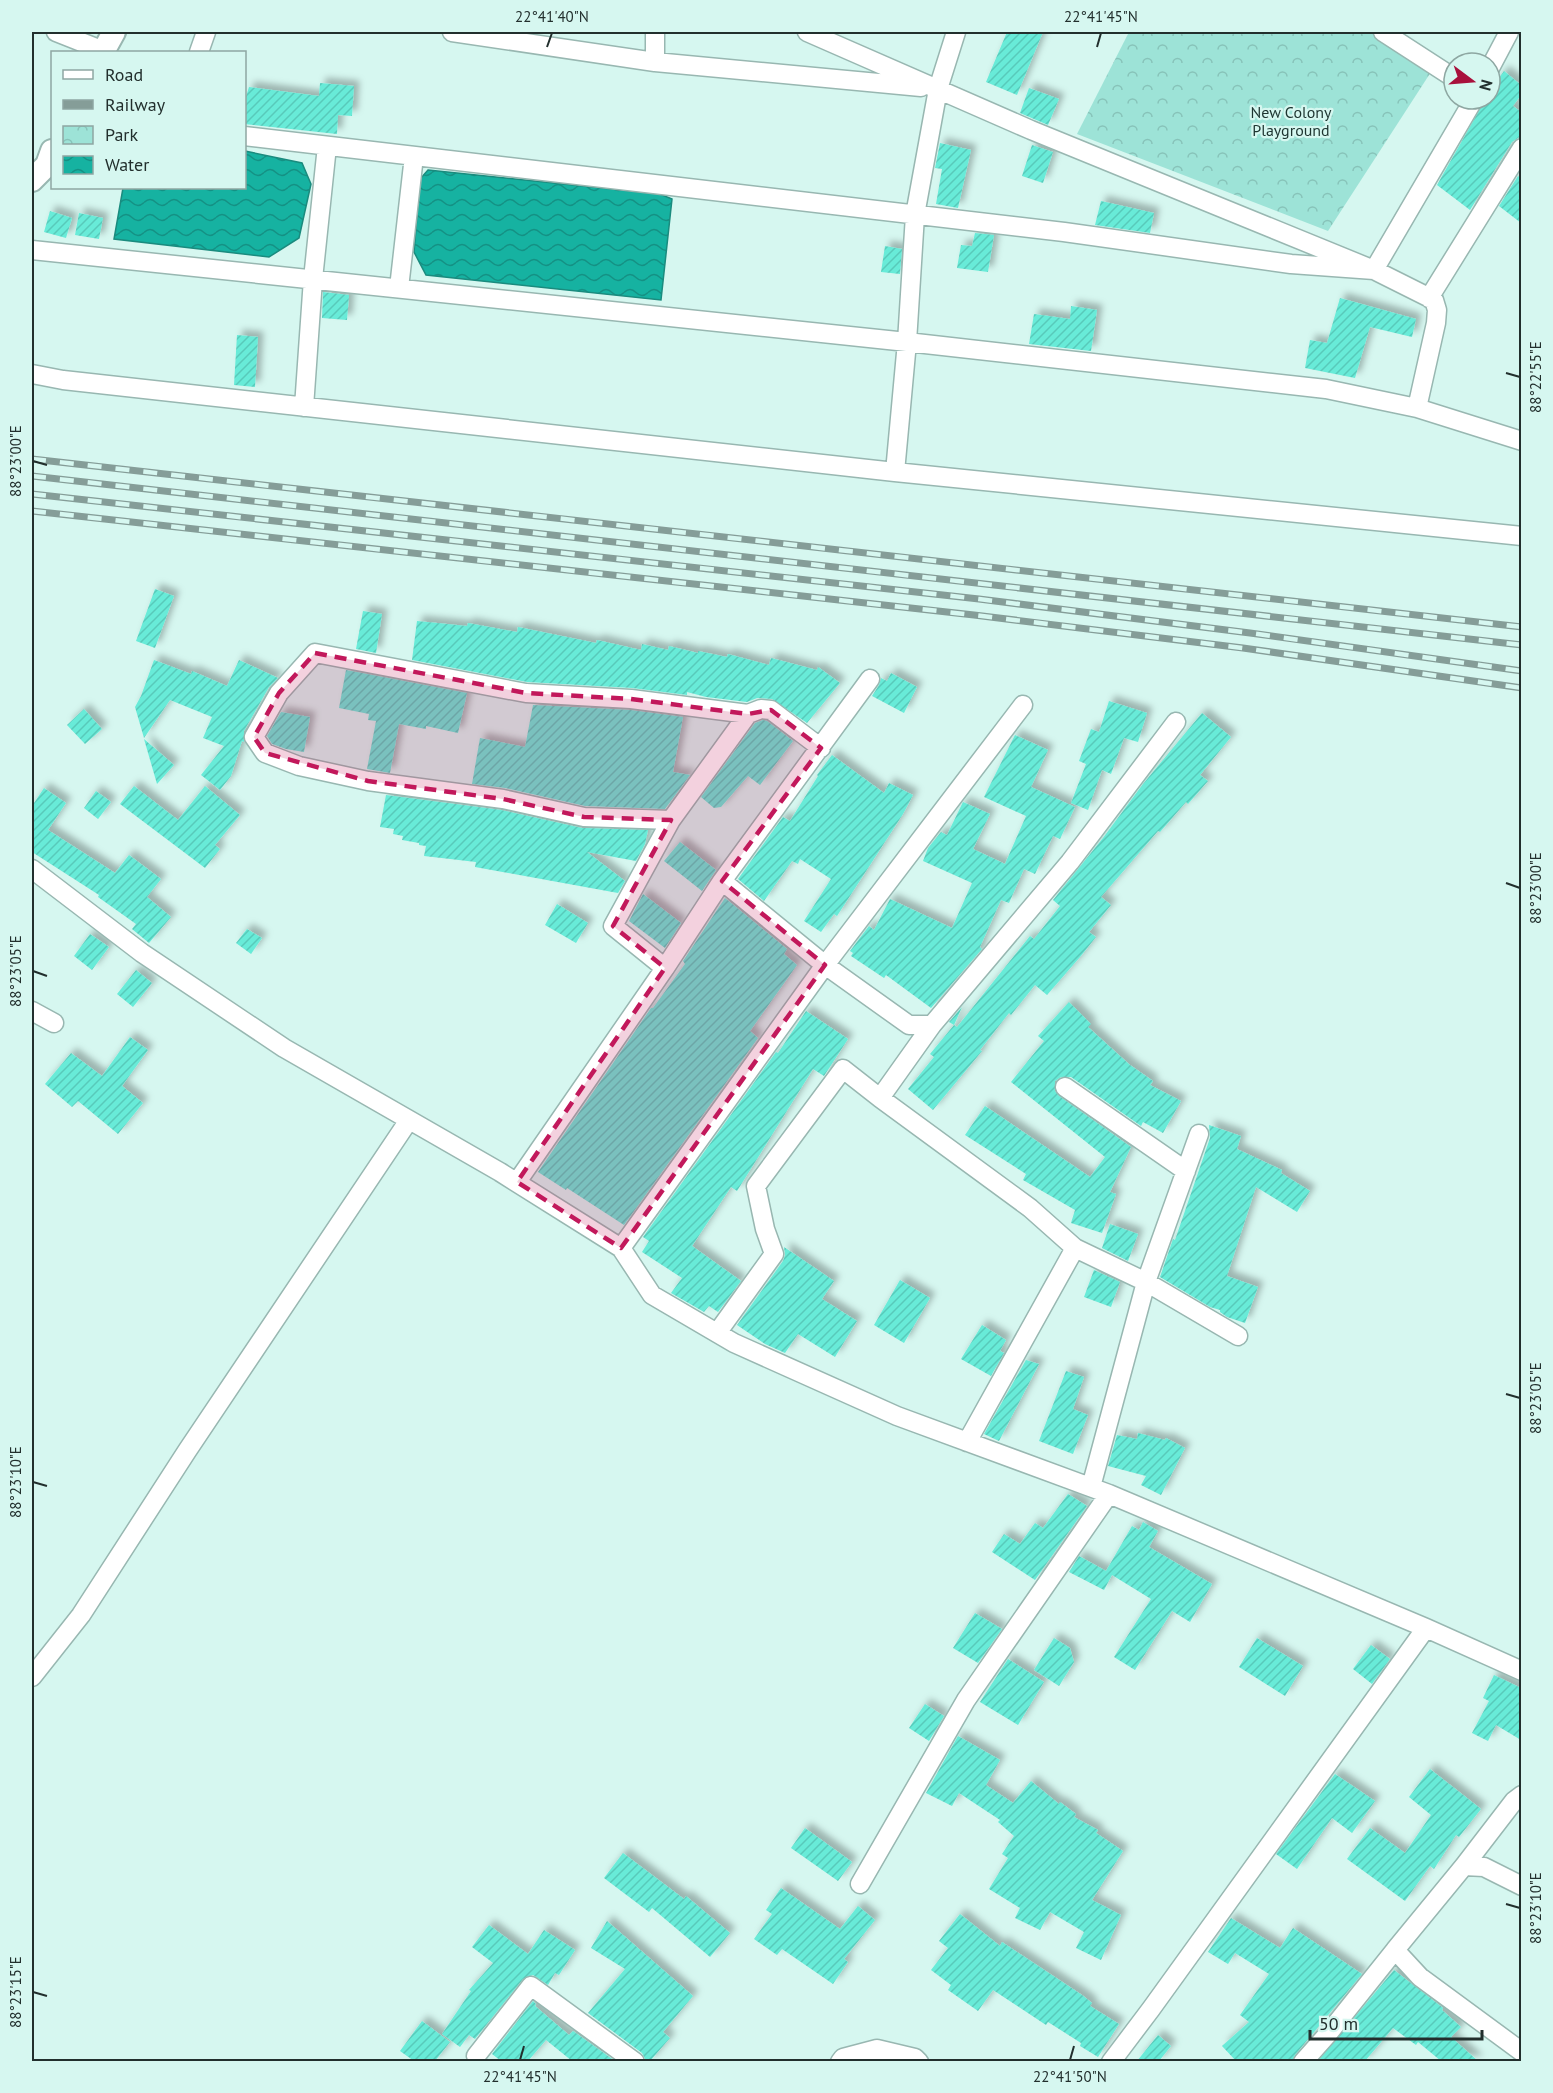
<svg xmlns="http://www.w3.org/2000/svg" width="1553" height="2093" font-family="'PT Sans',sans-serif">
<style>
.park{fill:url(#park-crowns)}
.water{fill:url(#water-waves);stroke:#1a8b7e;stroke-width:1.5}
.building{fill:url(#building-hatch);filter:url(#shadow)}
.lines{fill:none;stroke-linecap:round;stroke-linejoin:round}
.minor-casing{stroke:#98b7b1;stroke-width:21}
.tertiary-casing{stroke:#98b7b1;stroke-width:26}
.minor{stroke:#fff;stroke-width:18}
.tertiary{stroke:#fff;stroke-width:22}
.rail-casing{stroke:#859d98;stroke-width:7}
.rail{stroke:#d6f7f0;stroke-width:4.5;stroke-dasharray:14;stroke-linecap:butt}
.marked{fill:#c2185b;fill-opacity:0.2;stroke:#c2185b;stroke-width:4.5;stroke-dasharray:12 8;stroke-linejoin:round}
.ticks{fill:none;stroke:#222f2d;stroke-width:2}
.labels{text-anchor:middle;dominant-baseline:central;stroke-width:4.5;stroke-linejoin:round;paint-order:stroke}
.park-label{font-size:16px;fill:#1d3430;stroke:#d6f7f0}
.neatline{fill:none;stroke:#222f2d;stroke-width:2}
.ticks-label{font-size:15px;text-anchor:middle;fill:#222f2d}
</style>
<defs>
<pattern id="park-crowns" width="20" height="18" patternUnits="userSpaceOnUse" patternTransform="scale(1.5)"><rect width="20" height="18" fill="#9de3d7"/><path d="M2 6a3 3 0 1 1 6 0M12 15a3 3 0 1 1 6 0" fill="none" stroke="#87c3b9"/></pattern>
<pattern id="water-waves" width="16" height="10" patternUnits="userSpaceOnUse" patternTransform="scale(1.5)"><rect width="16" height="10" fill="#16b2a1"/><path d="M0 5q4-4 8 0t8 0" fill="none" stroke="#149184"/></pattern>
<pattern id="building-hatch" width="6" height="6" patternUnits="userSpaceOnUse" patternTransform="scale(1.5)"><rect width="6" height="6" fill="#67ebd8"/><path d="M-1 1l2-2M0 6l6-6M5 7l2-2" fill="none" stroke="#59caba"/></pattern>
<filter id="shadow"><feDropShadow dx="5.5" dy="-5.5" stdDeviation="3" flood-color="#0004"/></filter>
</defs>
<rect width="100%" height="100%" fill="#d6f7f0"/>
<!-- park -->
<path class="park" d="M1129,32H1371L1431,72L1328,231L1077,134Z"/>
<!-- water -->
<path class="water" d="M245,151L302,163L311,184L299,238L269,257L114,239L123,188H244Z
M428,170L660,194L672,199L661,300L426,275L414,252L420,179Z"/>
<!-- building -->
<path class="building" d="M1007,32H1043L1017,95L986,82Z
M1504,71L1521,85V95L1513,106L1521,112V136L1512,142L1470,210L1437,185L1485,100L1490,99V94L1493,90L1491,89Z
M320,83L354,86L352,116L338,115L337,134L244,124V103L249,87L319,96Z
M1029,88L1059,99L1048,125L1020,113Z
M940,143L971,150L958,208L936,204L942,169L935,168Z
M1032,145L1053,152L1043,183L1022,176Z
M1518,176L1521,178V223L1499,206Z
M1101,201L1154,213L1150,233L1095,225Z
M50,211L72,218L66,238L44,232Z
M79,213L103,218L99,239L75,235Z
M975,233L994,235L988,272L957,268L961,245L972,246Z
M885,246L902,249L900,274L881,272Z
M323,292L349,295L347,320L322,318Z
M1340,298L1416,319L1412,337L1370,327L1355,378L1305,368L1310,340L1327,343Z
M1071,306L1097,310L1091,351L1029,344L1034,314L1070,319Z
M237,335L258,337L255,387L234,385Z
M155,589L174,596L155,648L136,641Z
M363,611L382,614L376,653L356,649Z
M417,621L467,626L468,623L517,632L518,627L596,643L597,640L641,650L642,644L668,650L669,646L698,653V651L727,657L728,654L769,665L771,658L817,670L818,667L840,683L807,723L772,699L757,698L747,702L706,697L687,692V695L632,688L527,682L412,660Z
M154,660L191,674L192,671L227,686L239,660L278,678L269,687L244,731V742L242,741L231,776L220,790L201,775L224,746L203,738L212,717L170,700L144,738L135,707L141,696Z
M346,670L467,693L458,733L426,726V729L399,724L390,773L367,769L376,721L368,720L369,714L339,708Z
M891,673L917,687L904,713L872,696L879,685L881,678L887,681Z
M1109,701L1147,713L1138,742L1124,738L1111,774L1102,770L1088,810L1071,803L1086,764L1079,761L1091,729L1099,732Z
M533,705L630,710L683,717L673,772L690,775L665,809L585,806L505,788L472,784L480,738L525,747Z
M84,709L102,729L85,744L67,725Z
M281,712L310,717L304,752L286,749L272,744L267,736Z
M1202,713L1231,737L1200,775L1208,781L1188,804L1186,802L1160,832L1158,831L1101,897L1111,905L1089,932L1096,937L1080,957L1047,995L1035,985L1011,1015L1009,1013L980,1050L982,1051L933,1110L908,1089L934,1057L930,1054L954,1025L949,1022L962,1007L954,1025L957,1027L1030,936L1034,939L1060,906L1053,900L1103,838L1143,784Z
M763,720L767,721L793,741L760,785L748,776L721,807L714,808L701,797L755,723Z
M1015,735L1048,750L1031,787L1075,807L1060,839L1053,836L1035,874L1024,869L1009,903L1001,900L980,947L982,949L931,1008L886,975L884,978L851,956L853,953L850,951L869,926L874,930L890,899L952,928L972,883L923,861L928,848L941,832L947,835L963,802L990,814L973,849L1005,864L1026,816L984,797Z
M144,739L174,765L157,784Z
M832,755L884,793L889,783L913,795L903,814L837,916L834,914L821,932L804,921L831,879L800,859L798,864L792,861L764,901L738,879L783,817L790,821L818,776L817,775Z
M134,786L178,820L205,786L240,815L215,845L220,849L205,868L120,804Z
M44,788L66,803L48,830L115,873L129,855L161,879L147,897L171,917L149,943L132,929L136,924L98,897L99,895L32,852V853V806Z
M96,791L111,802L98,819L84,808Z
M386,795L501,810L582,828L648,830L645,844L636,861L587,852L625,881L618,893L475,867L476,862L424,856L426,846L419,845V843L402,840L403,836L393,834L394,829L380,827Z
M680,842L716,870L702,891L664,861Z
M643,894L681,923L665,948L629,921Z
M725,898L787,949L784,954L797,965L750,1031L758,1038L624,1225L567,1188L566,1190L538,1172L651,1008H653L685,964L683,961Z
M557,904L588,923L576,943L545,925Z
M247,929L262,938L251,954L236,943Z
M90,934L109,947L92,970L74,956Z
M136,970L152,983L133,1007L117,994Z
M1069,1002L1091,1024L1088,1027L1130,1065L1153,1081L1150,1085L1181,1101L1163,1133L1143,1122L1141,1126L1071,1077H1061L1055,1081V1091L1059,1096L1131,1147L1110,1192L1116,1194L1102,1233L1071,1223L1075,1210L1023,1180L1026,1174L965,1135L985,1106L1090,1177L1105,1157L1011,1082L1044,1041L1038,1036Z
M806,1011L848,1039L824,1076L813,1069L737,1191L731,1187L692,1246L741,1281L718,1312L709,1306L704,1312L671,1293L682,1278L642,1252L649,1241L643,1237L776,1052L778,1053Z
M130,1037L148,1050L122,1086L143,1103L118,1134L78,1101L72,1107L45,1084L71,1053L102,1076Z
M1209,1125L1241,1136L1237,1149L1282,1170L1281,1173L1310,1191L1297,1212L1256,1187L1227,1276L1258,1287L1245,1323L1227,1317L1220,1312V1310L1210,1307L1160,1277L1173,1239L1175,1240L1210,1138Z
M1110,1224L1138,1234L1128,1261L1102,1248Z
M784,1247L834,1281L822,1299L857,1321L835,1357L798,1334L785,1353L765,1344L737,1325L783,1261L785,1255Z
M1094,1270L1120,1282L1111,1307L1084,1297Z
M900,1280L930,1298L904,1343L874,1325Z
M982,1325L1006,1340L1000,1351L1004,1353L991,1376L961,1359Z
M1026,1360L1039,1364L999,1441L984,1434Z
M1066,1371L1084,1377L1073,1409L1088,1415L1073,1454L1039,1441Z
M1138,1433L1165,1440L1166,1438L1185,1448L1161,1495L1141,1485L1146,1476L1108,1466L1117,1435L1137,1439Z
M1068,1494L1087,1506L1035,1580L992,1552L1004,1534L1020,1544L1035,1523L1043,1528Z
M1143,1522L1158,1531L1149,1547L1212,1584L1190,1622L1172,1611L1135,1670L1114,1657L1151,1599L1112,1575L1104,1590L1069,1572L1079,1556L1106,1571L1132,1526L1139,1530Z
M975,1613L1002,1629L978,1663L953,1648Z
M1054,1638L1070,1648L1074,1662L1059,1686L1034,1670Z
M1257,1638L1303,1666L1285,1696L1239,1667Z
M1371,1645L1390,1659L1372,1684L1353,1669Z
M1008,1659L1044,1682L1018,1725L980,1702Z
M1494,1675L1521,1688V1740L1496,1725L1488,1741L1472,1733L1489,1701L1483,1698Z
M925,1704L944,1716L929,1741L909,1728Z
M958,1736L1000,1760L986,1785L1013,1803L1031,1781L1059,1804L1060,1802L1076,1814L1074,1817L1098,1830L1096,1833L1123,1851L1092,1900L1121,1915L1101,1960L1076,1948L1084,1932L1050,1912L1040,1930L1015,1918L1020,1908L989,1889L1008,1858L1002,1854L1014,1836L998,1822L1000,1820L959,1793L952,1806L926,1793Z
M1430,1769L1481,1809L1459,1837L1456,1835L1434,1869L1430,1866L1405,1901L1347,1859L1370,1828L1405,1853L1431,1815L1409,1797Z
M1335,1774L1375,1801L1352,1833L1332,1818L1297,1869L1276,1854Z
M805,1828L852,1862L838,1881L791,1848Z
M623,1853L684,1899L686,1896L730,1933L710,1957L652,1908L649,1912L604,1878Z
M781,1888L840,1929L858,1906L875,1920L844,1959L848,1962L833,1984L782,1949L777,1955L754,1939L772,1914L766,1910Z
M960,1914L1000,1946L1002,1942L1082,1995L1092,2003L1090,2006L1119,2024L1098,2057L1080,2046L1081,2043L1048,2022L1046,2025L993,1990L978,2011L948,1990L951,1985L931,1970L948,1948L939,1941Z
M1231,1918L1280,1948L1293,1928L1362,1974L1295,2055L1292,2061H1236L1222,2046L1249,2022L1240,2015L1269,1974L1235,1953L1228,1964L1208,1952Z
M607,1921L693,1996L663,2032L670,2038L650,2061H646L642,2053L588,2013L625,1969L591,1948Z
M489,1925L528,1954L544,1930L575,1950L559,1975L555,1973L548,1985L533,1975L523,1979L475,2039L469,2035L460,2047L442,2034L471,1991L469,1990L493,1963L472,1947Z
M1394,1970L1443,2008L1442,2010L1461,2027L1451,2037L1478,2061H1441L1418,2042L1416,2045L1393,2028L1365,2061H1318Z
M533,2001L536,2004L535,2006L569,2035L573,2031L615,2061H572L546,2040L528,2061H501L492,2054Z
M422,2021L450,2042L435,2061H414L400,2051Z
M1158,2035L1171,2046L1159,2061H1137Z"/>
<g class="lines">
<defs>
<path id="minor" d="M56,32L104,51
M452,32L655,62L921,87
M807,32L1031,130L1374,270L1434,300L1437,310L1436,323L1417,408
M1383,32L1454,78
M199,52L206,32
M655,62V32
M1490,68L1509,32
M244,136L1064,232L1291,264L1374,270L1474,99
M32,250L907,342L1326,389L1417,408L1522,441
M399,288L414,156
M1429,298L1522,148
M32,374L63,380L895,472L1522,536
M304,407L313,279L327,146
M895,472L907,342L915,215L938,89L956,32
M870,679L722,881L825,965L1023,705
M671,820L584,817L503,799L368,781L299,766L265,753L254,737L279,693L315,653L526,693L631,699L748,714
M32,869L142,953L284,1048L500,1172L621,1248L652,1295L734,1343L897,1416L1109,1494L1426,1628L1522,1671
M665,968L613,926L671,820L748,714L761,709L771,710L821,748
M32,1011L54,1023
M932,1025L880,1098L1030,1208L1075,1248L1146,1282L1238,1336
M1065,1087L1186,1171
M517,1182L665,968L722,881
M621,1248L825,965L909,1025H932L1070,862L1176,722
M717,1333L774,1254L765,1229L756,1186L843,1069L880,1098
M967,1442L1075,1248
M1091,1487L1146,1282L1199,1134
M32,1677L81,1615L187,1451L409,1120
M1464,1866L1514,1801L1522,1795
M860,1884L966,1700L1109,1494
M1522,1886L1484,1867L1464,1866L1395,1950L1420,1977L1522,2052
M476,2056L531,1986L635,2062
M840,2062L843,2058L877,2049L915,2058L919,2062
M1111,2062L1151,2009L1426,1628
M1303,2062L1327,2035L1395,1950"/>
<path id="tertiary" d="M103,52L114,32
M32,180L47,165L52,151"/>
</defs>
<!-- minor casing -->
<use href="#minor" class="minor-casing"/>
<!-- tertiary casing -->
<use href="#tertiary" class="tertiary-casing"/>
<!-- minor -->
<use href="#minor" class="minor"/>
<!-- tertiary -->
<use href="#tertiary" class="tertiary"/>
<defs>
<path id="rail" d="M32,459L1522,627
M32,476L1522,645
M32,494L979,599L1250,633L1522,671
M32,511L974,615L1243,648L1522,688"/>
</defs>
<!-- rail casing -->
<use href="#rail" class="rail-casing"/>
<!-- rail -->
<use href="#rail" class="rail"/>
</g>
<!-- marked area -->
<path class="marked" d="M315,653L526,693L631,699L748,714L771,710L821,748L722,881L825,965L621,1248L517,1182L665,968L613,926L671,820L584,817L503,799L368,781L265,753L254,737L279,693Z"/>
<!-- ticks -->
<path class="ticks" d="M547,47L552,33M1097,47L1101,33M1506,373L1520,377M33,461L47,465M1506,883L1520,888M33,971L47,976M1506,1394L1520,1398M33,1482L47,1486M1506,1904L1520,1908M33,1992L47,1996M520,2060L524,2046M1070,2060L1074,2046"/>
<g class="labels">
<!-- park labels -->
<g class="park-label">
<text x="1291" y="112">New Colony<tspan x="1291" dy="18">Playground</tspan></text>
</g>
</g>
<!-- border -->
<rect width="1553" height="2093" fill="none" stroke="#d6f7f0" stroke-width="66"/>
<!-- legend -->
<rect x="51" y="51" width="195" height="138" fill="#d6f7f0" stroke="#8ea7a2" stroke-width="1.5"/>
<rect x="63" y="70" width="30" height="9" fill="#ffffff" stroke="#8ea7a2" stroke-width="1.5"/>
<text x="105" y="81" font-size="18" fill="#222f2d">Road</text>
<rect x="63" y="100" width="30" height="9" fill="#859d98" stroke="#8ea7a2" stroke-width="1.5"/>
<text x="105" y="111" font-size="18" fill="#222f2d">Railway</text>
<rect x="63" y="126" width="30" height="18" fill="url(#park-crowns)" stroke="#8ea7a2" stroke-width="1.5"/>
<text x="105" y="141" font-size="18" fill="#222f2d">Park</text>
<rect x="63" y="156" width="30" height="18" fill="url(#water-waves)" stroke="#8ea7a2" stroke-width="1.5"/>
<text x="105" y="171" font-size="18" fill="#222f2d">Water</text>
<!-- north arrow -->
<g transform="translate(1472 81) rotate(106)"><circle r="28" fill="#d6f7f0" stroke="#8ea7a2" stroke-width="1.5"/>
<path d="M0-4.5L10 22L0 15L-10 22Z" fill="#a8113c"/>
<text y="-9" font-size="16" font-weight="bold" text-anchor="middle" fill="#222f2d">N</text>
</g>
<!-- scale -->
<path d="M1310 2030v9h172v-9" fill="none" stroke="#222f2d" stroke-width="3"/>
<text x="1319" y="2030" font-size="18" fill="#222f2d" stroke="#d6f7f0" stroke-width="4.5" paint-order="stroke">50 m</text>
<rect x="33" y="33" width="1487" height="2027" class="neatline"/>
<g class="ticks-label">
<text x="552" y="22">22°41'40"N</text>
<text x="1101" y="22">22°41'45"N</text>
<text transform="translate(1536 377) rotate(-90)" y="5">88°22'55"E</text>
<text transform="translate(16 461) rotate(-90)" y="5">88°23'00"E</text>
<text transform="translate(1536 888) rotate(-90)" y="5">88°23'00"E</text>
<text transform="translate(16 971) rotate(-90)" y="5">88°23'05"E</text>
<text transform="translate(1536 1398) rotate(-90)" y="5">88°23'05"E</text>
<text transform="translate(16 1482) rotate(-90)" y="5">88°23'10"E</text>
<text transform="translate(1536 1908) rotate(-90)" y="5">88°23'10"E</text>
<text transform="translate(16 1992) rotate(-90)" y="5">88°23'15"E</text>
<text x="520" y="2082">22°41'45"N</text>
<text x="1070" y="2082">22°41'50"N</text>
</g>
</svg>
